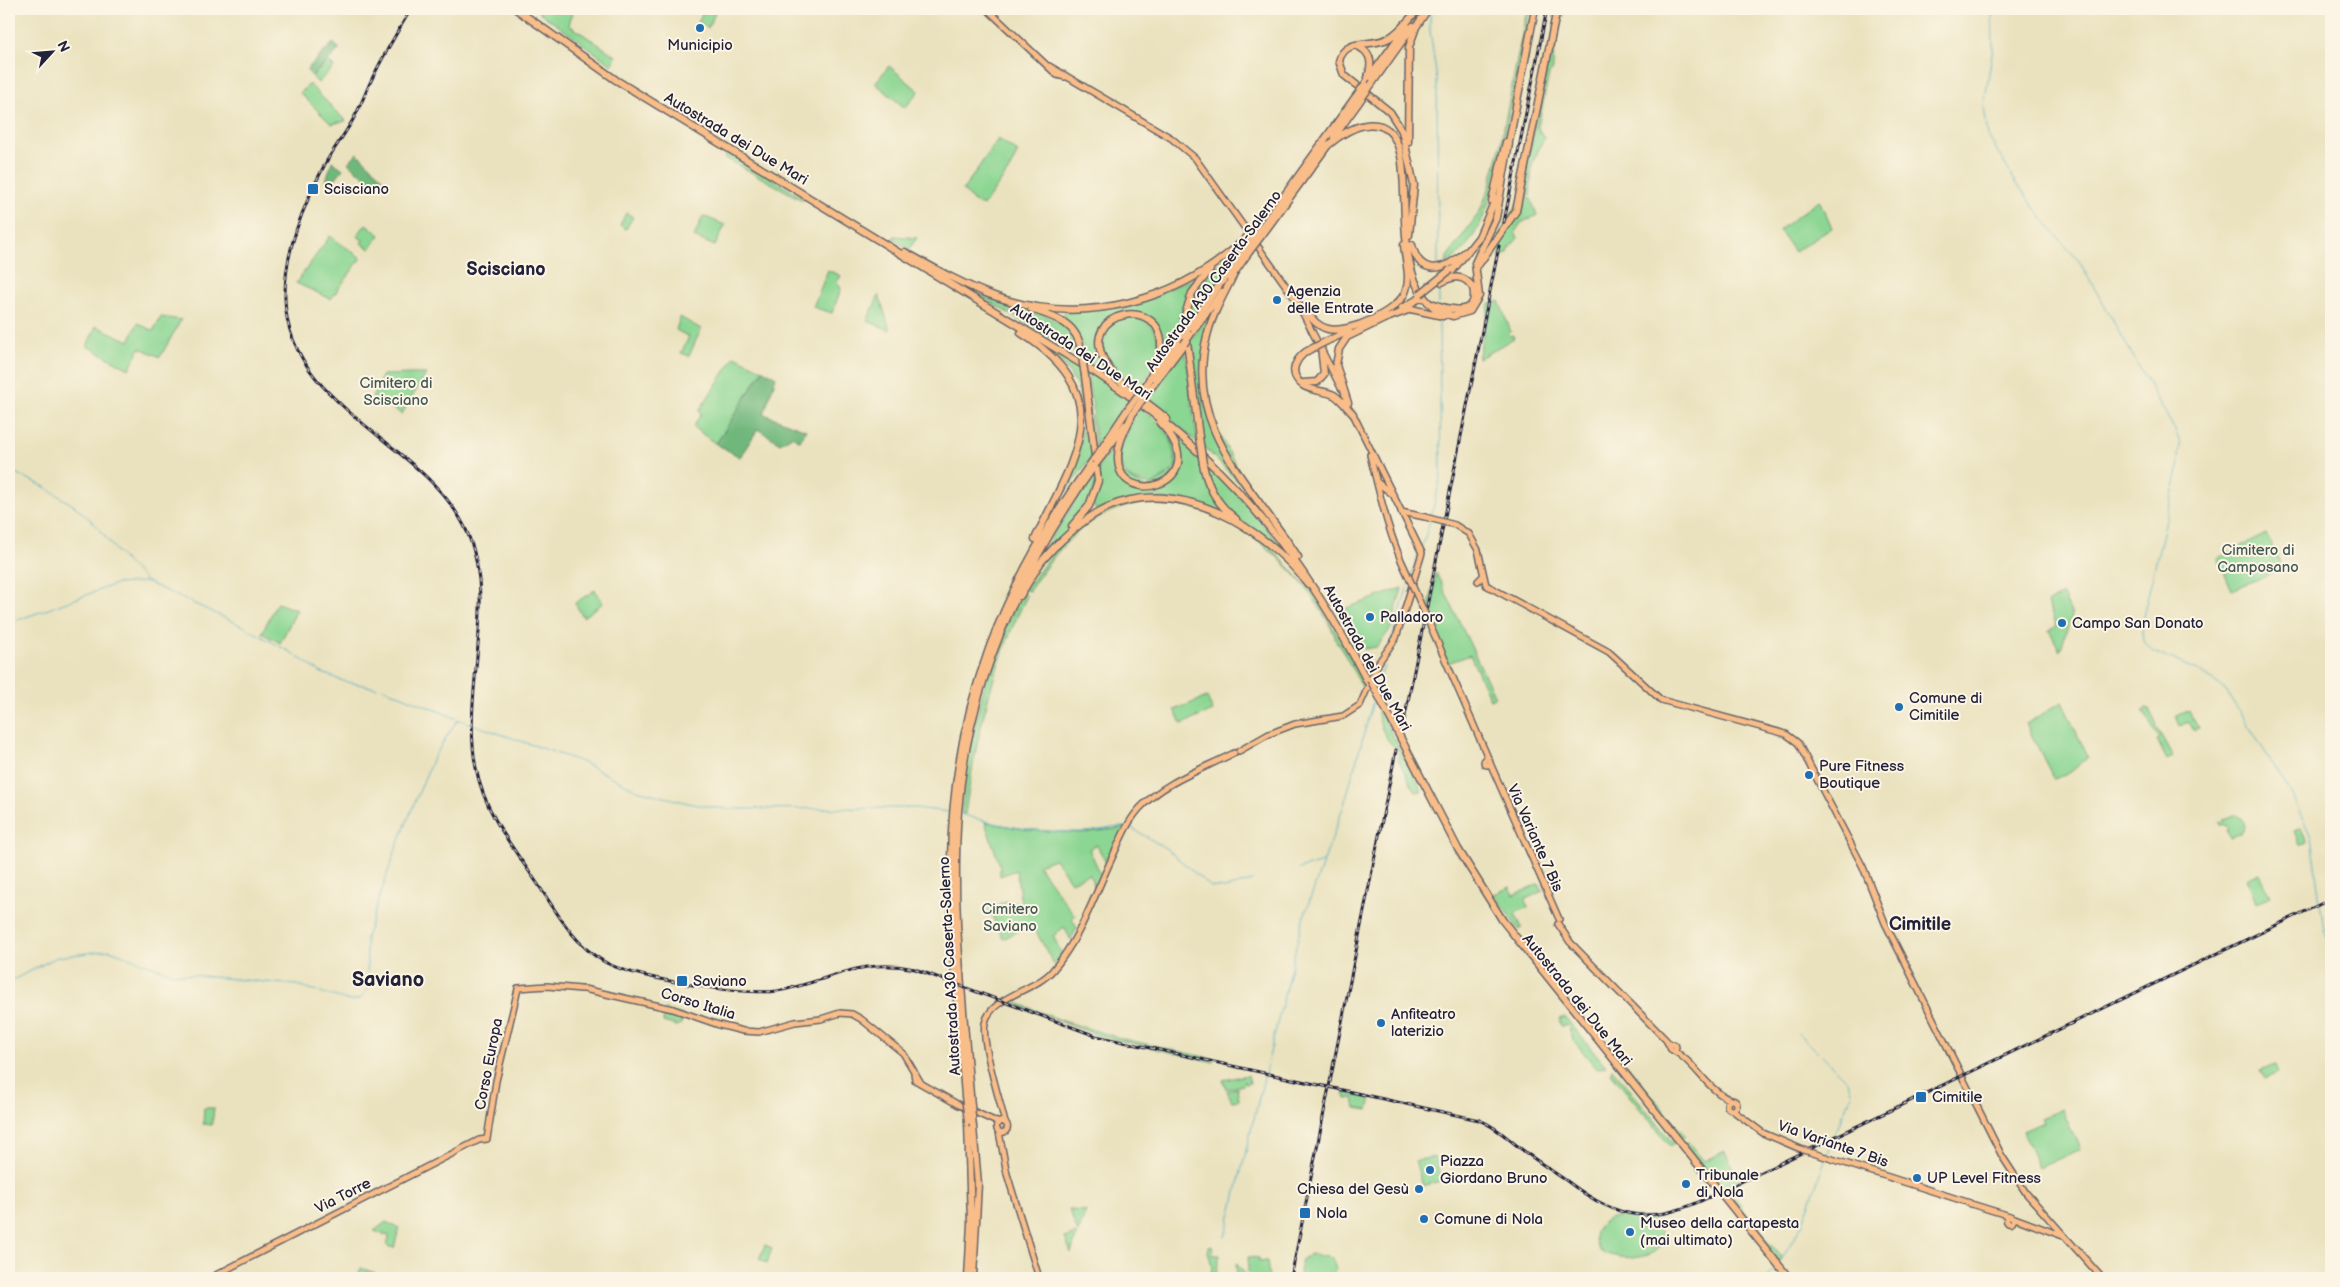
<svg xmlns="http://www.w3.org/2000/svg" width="2340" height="1287" font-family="'Balsamiq Sans',sans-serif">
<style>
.green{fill:#8bd692;stroke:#567c66}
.forest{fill:#70b77c;stroke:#496c5c}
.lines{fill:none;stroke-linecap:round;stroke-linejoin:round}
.stream{stroke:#43aac2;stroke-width:1}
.major-casing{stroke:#686569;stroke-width:8}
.highway-casing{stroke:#686569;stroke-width:9}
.major{stroke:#f8bd89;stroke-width:5}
.highway{stroke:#f8bd89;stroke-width:6}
.rail-casing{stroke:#22223b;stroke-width:3}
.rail{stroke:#fcf5e5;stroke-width:1;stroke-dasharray:4;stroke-linecap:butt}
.major-bridge-casing{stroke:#686569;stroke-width:8;stroke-linecap:butt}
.highway-bridge-casing{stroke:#686569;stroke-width:9;stroke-linecap:butt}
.major-bridge{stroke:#f8bd89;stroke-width:5}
.highway-bridge{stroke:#f8bd89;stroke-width:6}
.poi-dot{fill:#1f6fb2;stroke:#fcf5e5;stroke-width:2}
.labels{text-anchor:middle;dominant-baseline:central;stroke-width:4;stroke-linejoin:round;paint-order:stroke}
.poi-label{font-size:15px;fill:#22223b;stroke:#fcf5e5;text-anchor:start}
.street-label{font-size:15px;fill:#22223b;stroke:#fcf5e5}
.park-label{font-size:15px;fill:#425855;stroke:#fcf5e5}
.quarter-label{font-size:18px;font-weight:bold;fill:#22223b;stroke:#fcf5e5}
.district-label{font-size:20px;font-weight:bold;fill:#22223b;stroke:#fcf5e5}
</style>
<rect width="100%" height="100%" fill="#fcf5e5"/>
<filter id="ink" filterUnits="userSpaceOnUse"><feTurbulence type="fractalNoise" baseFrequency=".02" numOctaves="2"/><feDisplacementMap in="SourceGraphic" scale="10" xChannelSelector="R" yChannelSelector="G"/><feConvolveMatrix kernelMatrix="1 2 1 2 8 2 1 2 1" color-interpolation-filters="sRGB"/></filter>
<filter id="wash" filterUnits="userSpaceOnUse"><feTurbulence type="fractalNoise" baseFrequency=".0096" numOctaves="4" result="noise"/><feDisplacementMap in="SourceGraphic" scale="20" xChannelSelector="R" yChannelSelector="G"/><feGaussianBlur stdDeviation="1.12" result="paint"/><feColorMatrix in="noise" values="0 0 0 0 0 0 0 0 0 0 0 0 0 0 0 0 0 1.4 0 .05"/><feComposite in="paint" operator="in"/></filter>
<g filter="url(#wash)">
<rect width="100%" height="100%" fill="#eae2be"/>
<!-- green -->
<path class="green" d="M535,9H573L569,25L616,56L612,65Z
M704,9L715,13L708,28L698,22Z
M1527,9H1530C1522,49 1515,89 1506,129C1496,175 1489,237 1446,264L1447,257L1479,213L1489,189L1499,152Z
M1558,9H1563L1564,16C1563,17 1560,20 1559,22C1557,27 1552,66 1553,70L1549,74L1538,127L1541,134L1545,136L1532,164L1530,196L1521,197Z
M328,61L334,67L318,83L312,76Z
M889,66L919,91L905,108L875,83Z
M309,84L346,121L331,124L300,93Z
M998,139L1018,152L1009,170L983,206L972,200L963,190Z
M728,151L803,198L802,200L725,158Z
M1521,198L1531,199L1537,215L1521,223L1515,232L1518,238L1510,247L1508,253L1499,258L1502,247L1494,245Z
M1819,200L1832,228L1794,252L1779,230Z
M626,213L633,217L626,229L620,225Z
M703,216L725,225L715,246L694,237Z
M366,224L380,235L370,249L361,243L363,240L357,236Z
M330,236L361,258L331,299L296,283Z
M894,236L917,238L909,249L894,240Z
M1246,240L1247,241L1186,326C1187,287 1219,264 1246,240Z
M828,270L841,276L837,282L841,289L832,313L813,307Z
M1204,274L1197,282L1183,329L1165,354H1161L1158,329C1133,307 1119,301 1099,334L1112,377L1084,359L1082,345L1063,316L1065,311L1135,302Z
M967,288L995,300L997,298L1040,312L1073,331L1081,357Z
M879,295L890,330L867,321Z
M1499,301L1511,332L1508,333L1510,336L1513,335L1514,338L1478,359L1489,304Z
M1136,314C1174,337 1158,363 1137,392C1122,381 1092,355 1103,333C1105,328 1109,324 1112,320Z
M1209,316H1212L1205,336L1203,402L1251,495L1202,445L1188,343Z
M161,317L181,320L160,357L140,348L129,369L87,346L96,326L129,341L138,323L153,331Z
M680,317L701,329L689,356L681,353L689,337L676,330Z
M1036,340L1083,368L1095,452L1057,504L1055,502C1078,457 1100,412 1064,366C1056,356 1043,349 1036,340Z
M1185,347L1190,383L1189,384L1198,443L1147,399Z
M735,356L763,370L716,444L693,427L701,414L699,411Z
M1086,369L1131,401L1097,449L1092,416L1094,414Z
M413,374H426L402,414L372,397L383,375Z
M1141,408L1163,426L1177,449L1175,469L1152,485C1145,483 1136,482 1130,478C1108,463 1130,423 1141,408Z
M1169,430L1200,456L1202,469L1231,517L1214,510L1154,497L1096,510L1092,504L1099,466L1114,445H1119L1122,474L1147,488L1177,470Z
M1204,460L1240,496L1295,563L1232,514L1214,494Z
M1097,468C1098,508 1058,541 1035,569L1043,550Z
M1134,501H1180L1231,520L1270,547L1314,594L1368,687L1365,689L1362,687L1339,644H1337C1334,630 1325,617 1317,604C1276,540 1190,481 1112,511C1076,524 1050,560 1029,591L1025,590L1061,542L1104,510Z
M2266,534L2283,568L2232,590L2218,558Z
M1436,573L1440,581L1495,697L1490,699L1470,655L1448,663L1427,614Z
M1402,588L1391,628L1377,647L1364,649L1341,610Z
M595,590L603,603L583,617L575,603Z
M1023,594L1027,596C992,665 976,738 965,814L961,813C970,739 984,659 1023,594Z
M2063,595L2072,615L2060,651L2049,630L2057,626L2047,603Z
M277,603L297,610L280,643L262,633Z
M1207,697L1213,711L1182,724L1174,710Z
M2062,702L2088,757L2071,772L2054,779L2026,724Z
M2146,708L2150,709L2157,725L2156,726L2173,757L2167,760L2157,740L2160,739L2143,711Z
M1379,709L1422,791L1415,792L1398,759L1399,750C1389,747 1374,718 1379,709Z
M2189,710L2198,728L2194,731L2189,722L2180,726L2176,716Z
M2236,815L2243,819L2245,826L2241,833L2230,838L2227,831L2229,827L2223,824L2221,826L2219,822Z
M985,822L1030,830L1081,833L1125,828L1107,865L1097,845L1089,849L1102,877L1096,890L1089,874L1071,882L1055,859L1038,865L1075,916L1072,919L1077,927L1071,940L1064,927L1053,936L1063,956L1054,965L1032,924L1003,939L989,909L1005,901L1021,903L1016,870L1000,876V866Z
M2301,828L2307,842L2300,845L2294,831Z
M2260,873L2270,897L2257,903L2246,879Z
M1539,884L1542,891L1526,899L1528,907L1515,913L1522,928L1519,930L1494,894L1510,887L1514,895Z
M1009,1000L1066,1022L1124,1039L1213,1059L1214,1062L1100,1036L1005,1001Z
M665,1010L683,1015L681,1024L677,1026L663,1022Z
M1565,1017L1606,1066L1597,1069L1573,1040L1568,1025L1561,1026L1559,1019Z
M1626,1064L1685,1136L1681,1139L1621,1065Z
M2275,1065L2278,1073L2264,1079L2260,1071Z
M1612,1068L1674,1144L1670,1146L1611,1073Z
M1248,1075L1250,1083L1246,1084L1244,1081L1243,1085L1226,1089L1223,1080Z
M1237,1088L1239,1100L1232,1101L1227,1091Z
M1344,1092L1371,1098L1368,1110L1356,1108L1354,1098L1346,1099Z
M204,1108H214L212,1125L203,1124Z
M2062,1109L2080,1149L2039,1168L2023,1131L2043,1122L2041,1118Z
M1687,1141L1704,1161L1725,1151L1739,1182L1722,1191L1684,1144Z
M1434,1157L1443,1180L1423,1186L1415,1161Z
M1728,1190L1742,1207L1738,1210L1724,1192Z
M1742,1209L1782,1258L1779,1262L1739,1211Z
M1069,1210L1086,1211L1078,1233Z
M1615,1217L1649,1218L1662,1232C1666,1264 1619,1260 1601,1252C1588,1237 1598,1220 1615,1217Z
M386,1222L399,1228L394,1248L387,1246L389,1236L374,1231Z
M1075,1234L1077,1235L1071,1253L1065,1238Z
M765,1245L772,1248L767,1263L759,1259Z
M1212,1246L1213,1255H1220L1216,1274L1211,1273L1212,1266L1208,1252L1209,1247Z
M1311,1254L1332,1258L1336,1269L1330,1278H1300L1299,1271L1302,1259Z
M1248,1257L1259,1258V1262L1267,1261L1269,1278H1253L1247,1270L1249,1268Z
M1236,1263L1248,1278H1237Z
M361,1268L378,1274L377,1278L358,1276Z"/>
<!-- forest -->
<path class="forest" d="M333,43L340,49L312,76L306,70Z
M357,153L383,178L373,184L348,163Z
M332,161L343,169L331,184L326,181Z
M763,370L776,377L764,414L806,430L800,441L792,436L780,443L758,429L740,457L716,444Z"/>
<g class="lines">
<!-- stream -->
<path class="stream" d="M1992,9L1993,47L1984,106L1988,136L2015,181L2053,232L2079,261L2176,432L2180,443L2178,470L2141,625L2143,641L2153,652L2198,670L2225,689L2290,791L2311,837L2324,931L2331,949
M1430,11V31L1437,80L1438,264
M1439,283V304
M9,470L45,487L76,507L96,525L118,553L147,582L247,628
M1431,517L1441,476L1439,318
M1422,547L1430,521
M1411,576L1418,555
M56,606L116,584L147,582
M9,623L54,607
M250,630L292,653L320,672L343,681L377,688
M1391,641L1409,583
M383,688L460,720L582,762L637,790L692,804L726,809L915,808L949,812
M1377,688L1384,666
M961,814C999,827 1044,833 1084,832C1098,832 1112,826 1126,827
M1130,827L1167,849L1211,887L1225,888L1252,881
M1299,869L1323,862
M9,982L57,957L110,950L171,973L297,985L350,1001L360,999L368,989L366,938L395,851L432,760L456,722L460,720
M1798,1033L1818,1053
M1822,1056L1847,1081L1852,1094L1834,1136
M1827,1155L1833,1139
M1225,1237L1302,922L1344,805L1375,694
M1780,1262L1802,1225L1825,1160
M1768,1278L1774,1270"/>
</g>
</g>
<g filter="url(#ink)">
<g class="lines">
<defs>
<path id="major" d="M987,9L1057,75L1065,77
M1049,66L1171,138L1195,158L1296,300L1341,388
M1370,455C1380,495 1388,534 1406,571
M1377,482L1392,494
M1401,512L1425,517
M1469,534L1478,550L1486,585L1609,652L1661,700L1786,734L1798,743L1863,867L1885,923L2002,1156L2026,1193L2102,1278
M1478,581L1483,576
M1430,625L1489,760
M1239,751L1269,734L1295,724L1343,716L1360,705L1379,662L1396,638L1422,553L1352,412
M1484 762a3 3 0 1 1 6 0a3 3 0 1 1-6 0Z
M1490,763L1559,919
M1558,924L1570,942L1666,1040L1670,1047
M518,988L547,986L581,989
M584,989L673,1009L719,1025L743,1031L759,1032L795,1022L821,1019L840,1013L852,1014L861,1019L903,1053L921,1083
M1670 1047a3 3 0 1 1 6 0a3 3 0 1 1-6 0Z
M1672,1050C1695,1061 1707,1091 1731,1100
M914,1073L915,1080L957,1104L999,1123
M1727 1105a5 5 0 1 1 10 0a5 5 0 1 1-10 0Z
M1732,1110L1763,1133L1803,1150
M996.5 1127a5.5 5.5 0 1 1 11 0a5.5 5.5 0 1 1-11 0Z
M1005,1123C1000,1100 981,1043 985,1023C991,996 1035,991 1052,971C1080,939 1094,896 1112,858C1120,841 1127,822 1140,808C1164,782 1203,769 1234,753
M999,1132L1007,1174L1039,1278
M1810,1152L1970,1203
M1968,1203L2010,1216
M2006.5 1220a3.5 3.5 0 1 1 7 0a3.5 3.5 0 1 1-7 0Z
M2012,1217L2063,1236
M210,1278L479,1140L487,1139L496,1081L518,989"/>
<path id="highway" d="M516,9L616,80L1096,373C1221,454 1301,551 1368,683
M1355,45C1371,51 1373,62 1368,77
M1373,82L1413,26
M1365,84L1407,26
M1334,137L1359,102
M1408,142L1409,47L1416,27L1428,9
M1326,147C1352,124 1391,107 1401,156C1410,201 1391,302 1453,316L1470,311L1479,296L1475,263L1496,218L1509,144
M1508,147L1535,9
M1492,201L1506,142
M1258,232L1354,99
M1262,235L1328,145
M1409,235L1414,185L1402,131L1390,112L1344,75L1339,61C1345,37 1372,48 1389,38C1400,32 1408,20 1417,11
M1412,245C1420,278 1446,270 1465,252
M905,252C935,269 965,286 997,297C1083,327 1179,301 1244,240
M1479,264L1516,211L1557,9
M1449,275L1479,237L1496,198
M1233,276C1223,296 1212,315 1207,336C1183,428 1253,487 1298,557
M1230,279L1249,252
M1434,304C1449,310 1480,317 1473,288C1465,275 1455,275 1442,282
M1299,305C1309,314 1315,326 1328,329C1349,334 1400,311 1406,290C1411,277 1405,259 1404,245
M1402,308L1422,297
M1031,309C1055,317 1078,323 1081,351
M1188,328L1245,250
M1021,333C1120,396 1075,457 1035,539
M1190,335L1222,292
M1327,341L1349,331
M1313,348C1297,355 1285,373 1304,386C1313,391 1325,391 1334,395C1342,400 1347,408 1353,414
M1153,377L1183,335
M1303,383L1317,382L1324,374L1321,347
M1145,387C1151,375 1160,362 1161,348C1165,294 1076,310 1105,362C1119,387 1147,401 1167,419
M1147,393L1184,344
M1348,403L1336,365L1339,349L1347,337L1384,319L1411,309L1443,316
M1133,413C1127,427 1118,441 1118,457C1117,512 1219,483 1160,423
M1199,437L1184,318L1192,293L1210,270
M1100,451L1130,406
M1102,456L1125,425
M1203,464C1207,487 1218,505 1236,519
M1072,526L1089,506L1098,481L1085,376
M1056,546C1072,530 1088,516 1108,507C1180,476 1264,527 1308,584
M1020,596L1041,562L1058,543
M1384,706L1458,849L1503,921L1789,1278
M970,1095C963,1002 951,906 958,812C967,684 1021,568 1095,465
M965,1096C959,1018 950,940 951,862C952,708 1004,581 1094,459
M968,1122L971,1223L968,1278
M973,1278L978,1184L973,1127"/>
</defs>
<!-- major casing -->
<use href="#major" class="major-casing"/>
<!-- highway casing -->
<use href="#highway" class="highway-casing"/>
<!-- major -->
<use href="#major" class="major"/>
<!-- highway -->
<use href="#highway" class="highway"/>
<defs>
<path id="rail" d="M411,9C399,29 387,49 376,71C368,85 363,101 355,116C346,133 334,148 325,164C303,206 284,252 285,299C288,410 429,442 468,534C498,605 461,694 476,768C484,811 511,845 535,880C555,909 572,943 603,961C630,978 745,996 777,991C829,982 858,957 915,969L1096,1036L1479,1120C1495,1126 1507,1138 1520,1148C1535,1160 1551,1170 1567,1181C1621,1222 1652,1225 1714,1195
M1504,222L1547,9
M1402,731L1499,246
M1722,1191L2331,899
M1291,1278L1396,750"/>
</defs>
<!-- rail casing -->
<use href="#rail" class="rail-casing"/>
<!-- rail -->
<use href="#rail" class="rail"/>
<defs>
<path id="major-bridge" d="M1425,517L1455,525L1469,534
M1406,571L1430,625
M1803,1150L1810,1152"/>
<path id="highway-bridge" d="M1354,99L1365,84
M1359,102L1373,82
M1244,240L1254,230
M1245,250L1258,232
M1249,252L1262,235
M1420,294L1450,270
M1183,335L1188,328
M1184,344L1190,335
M1313,348L1327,341
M1081,351L1085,376
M1130,406L1142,390
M1135,410L1147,393
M1199,437L1203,464
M1094,459L1100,451
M1095,465L1102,456
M1370,679L1384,706
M970,1095L973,1127
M965,1096L968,1122"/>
</defs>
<!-- major-bridge casing -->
<use href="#major-bridge" class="major-bridge-casing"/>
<!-- highway-bridge casing -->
<use href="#highway-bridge" class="highway-bridge-casing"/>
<!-- major-bridge -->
<use href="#major-bridge" class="major-bridge"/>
<!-- highway-bridge -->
<use href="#highway-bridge" class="highway-bridge"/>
</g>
</g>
<!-- markers -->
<g class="poi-dot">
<circle cx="700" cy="28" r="5"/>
<rect x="307" y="183" width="12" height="12" rx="2.5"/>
<circle cx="1277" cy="300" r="5"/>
<circle cx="1370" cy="617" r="5"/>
<circle cx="2062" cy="623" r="5"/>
<circle cx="1899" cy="707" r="5"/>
<circle cx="1809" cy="775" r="5"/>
<rect x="676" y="975" width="12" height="12" rx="2.5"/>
<circle cx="1381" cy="1023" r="5"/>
<rect x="1915" y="1091" width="12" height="12" rx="2.5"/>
<circle cx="1430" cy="1170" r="5"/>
<circle cx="1917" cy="1178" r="5"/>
<circle cx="1686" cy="1184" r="5"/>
<circle cx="1419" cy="1189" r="5"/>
<rect x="1299" y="1207" width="12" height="12" rx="2.5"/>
<circle cx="1424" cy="1219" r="5"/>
<circle cx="1630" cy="1232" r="5"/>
</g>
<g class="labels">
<!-- poi labels -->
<g class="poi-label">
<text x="700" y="45" text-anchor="middle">Municipio</text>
<text x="324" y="189">Scisciano</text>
<text x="1287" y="291">Agenzia<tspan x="1287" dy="17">delle Entrate</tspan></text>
<text x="1380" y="617">Palladoro</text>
<text x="2072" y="623">Campo San Donato</text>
<text x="1909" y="698">Comune di<tspan x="1909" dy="17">Cimitile</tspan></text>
<text x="1819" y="766">Pure Fitness<tspan x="1819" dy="17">Boutique</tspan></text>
<text x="693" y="981">Saviano</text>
<text x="1391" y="1014">Anfiteatro<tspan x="1391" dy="17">laterizio</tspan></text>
<text x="1932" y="1097">Cimitile</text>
<text x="1440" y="1161">Piazza<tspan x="1440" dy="17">Giordano Bruno</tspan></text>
<text x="1696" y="1175">Tribunale<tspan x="1696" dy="17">di Nola</tspan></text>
<text x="1927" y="1178">UP Level Fitness</text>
<text x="1409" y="1189" text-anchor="end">Chiesa del Gesù</text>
<text x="1316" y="1213">Nola</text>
<text x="1434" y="1219">Comune di Nola</text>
<text x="1640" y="1223">Museo della cartapesta<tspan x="1640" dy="17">(mai ultimato)</tspan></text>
</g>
<!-- street labels -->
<g class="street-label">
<text transform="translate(736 139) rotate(31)">Autostrada dei Due Mari</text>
<text transform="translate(1214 281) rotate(-54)">Autostrada A30 Caserta-Salerno</text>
<text transform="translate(1081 352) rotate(33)">Autostrada dei Due Mari</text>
<text transform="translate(1367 658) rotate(61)">Autostrada dei Due Mari</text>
<text transform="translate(1535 838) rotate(66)">Via Variante 7 Bis</text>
<text transform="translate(950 966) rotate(-93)">Autostrada A30 Caserta-Salerno</text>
<text transform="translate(1577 1000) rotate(51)">Autostrada dei Due Mari</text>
<text transform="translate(698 1004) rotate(17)">Corso Italia</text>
<text transform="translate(489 1064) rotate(-79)">Corso Europa</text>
<text transform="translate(1833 1144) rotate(19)">Via Variante 7 Bis</text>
<text transform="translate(343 1196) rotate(-27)">Via Torre</text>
</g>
<!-- park labels -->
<g class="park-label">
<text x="396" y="383">Cimitero di<tspan x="396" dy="17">Scisciano</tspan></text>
<text x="2258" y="550">Cimitero di<tspan x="2258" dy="17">Camposano</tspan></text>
<text x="1010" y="909">Cimitero<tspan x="1010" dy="17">Saviano</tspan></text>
</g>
<!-- quarter labels -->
<g class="quarter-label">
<text x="506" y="269">Scisciano</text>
<text x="1920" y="924">Cimitile</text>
</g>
<!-- district labels -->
<g class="district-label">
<text x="388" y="980">Saviano</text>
</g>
</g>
<!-- margin -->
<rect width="2340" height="1287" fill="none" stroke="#fcf5e5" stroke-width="30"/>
<!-- north arrow -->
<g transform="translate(52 52) rotate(64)" stroke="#fcf5e5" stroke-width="4" paint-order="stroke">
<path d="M0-4L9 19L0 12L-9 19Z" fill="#22223b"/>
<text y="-8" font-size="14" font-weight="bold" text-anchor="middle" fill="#22223b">N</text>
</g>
</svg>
